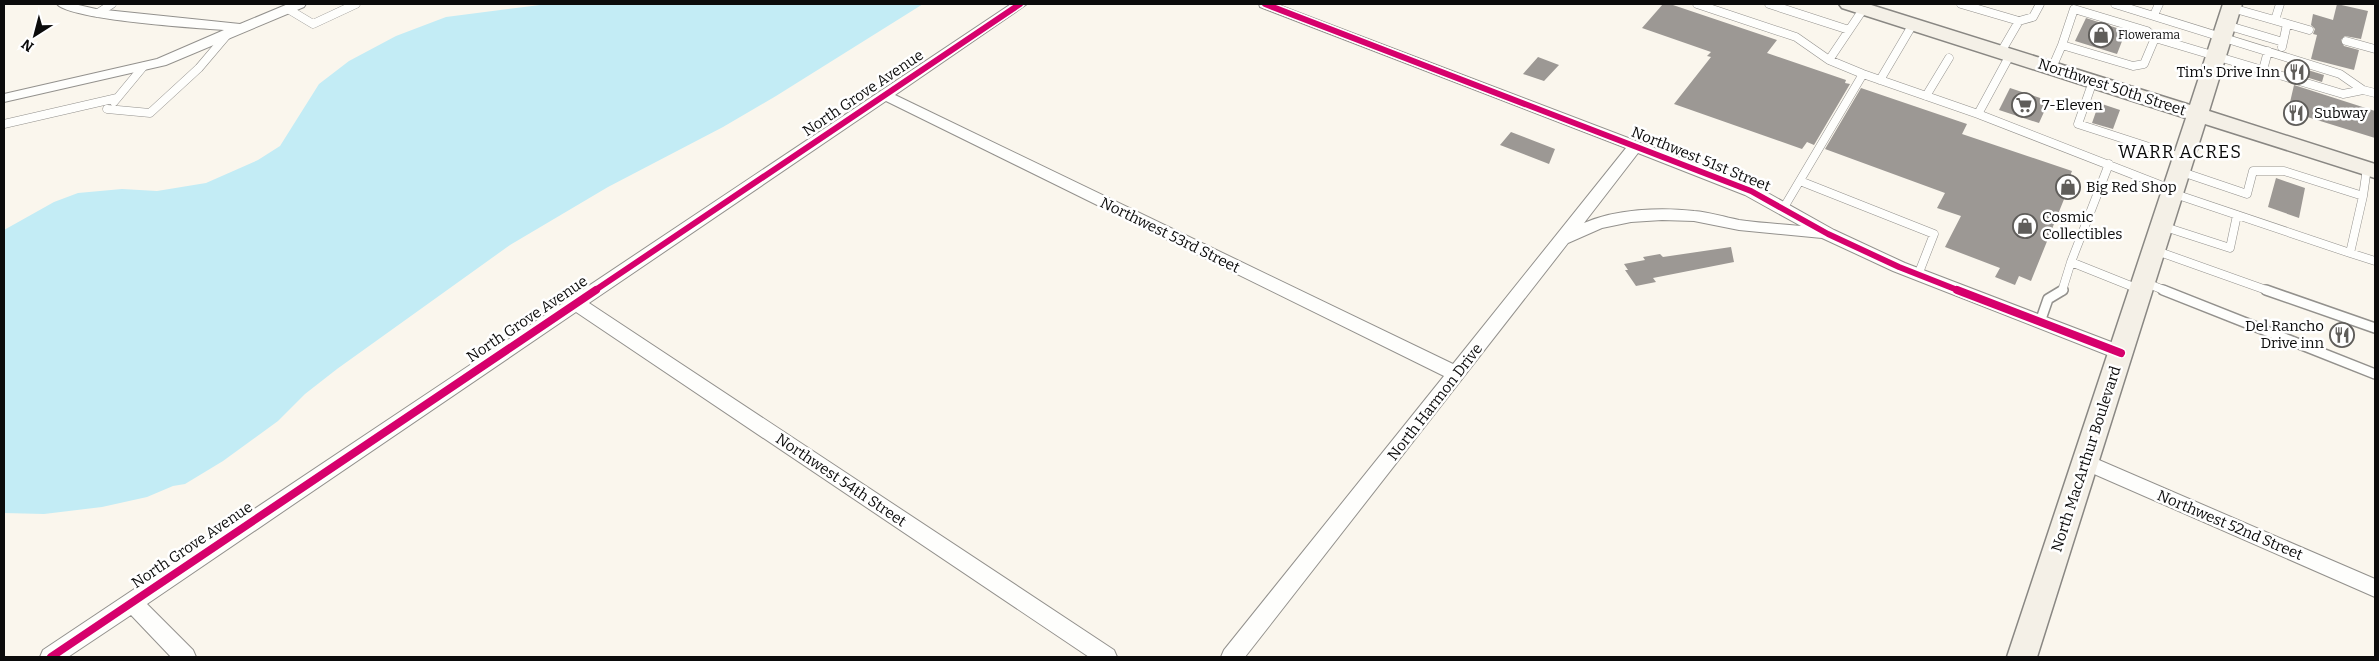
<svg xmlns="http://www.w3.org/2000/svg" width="2379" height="661" font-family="Bitter,serif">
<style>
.water{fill:#c3ecf5}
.building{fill:#9c9894}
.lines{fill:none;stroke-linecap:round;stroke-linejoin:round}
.lane-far1-casing{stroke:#93918d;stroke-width:9}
.lane-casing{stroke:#93918d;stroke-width:12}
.street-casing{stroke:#93918d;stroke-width:2}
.secondary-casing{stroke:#898783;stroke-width:3}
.lane-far1{stroke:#fefefc;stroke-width:8}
.lane{stroke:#fefefc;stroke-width:9}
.street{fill:#fefefc;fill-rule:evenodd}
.secondary{fill:#f4f0e7;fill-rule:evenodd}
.cycleway-far1-casing{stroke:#fff;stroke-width:9}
.cycleway-casing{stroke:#fff;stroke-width:11}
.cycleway-far1{stroke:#d6006c;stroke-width:6}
.cycleway{stroke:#d6006c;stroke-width:8}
.labels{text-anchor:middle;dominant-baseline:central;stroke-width:5;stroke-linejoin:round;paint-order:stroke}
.far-poi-label{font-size:12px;fill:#0b0b0b;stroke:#fff;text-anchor:start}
.poi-label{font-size:15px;fill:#0b0b0b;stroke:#fff;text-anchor:start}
.street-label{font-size:15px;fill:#0b0b0b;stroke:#fff}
.quarter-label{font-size:18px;letter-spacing:1px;fill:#0b0b0b;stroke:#fff}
</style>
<rect width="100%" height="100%" fill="#faf6ed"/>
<!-- water -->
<path class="water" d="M548,4H923L776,96L723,127L608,187L510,245L337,369L305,394L278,421L223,461L185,484L173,486L147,497L102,507L44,514L4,513V230L54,202L78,193L122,189L157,191L206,183L258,160L280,146L319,84L349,61L396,36L446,17Z"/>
<!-- building -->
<path class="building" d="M1663,4H1670L1777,40L1767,53L1846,80L1845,83L1850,84L1814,145L1807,142L1802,149L1674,104L1711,57L1707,56L1711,52L1642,28Z
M2337,4L2368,11L2361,39L2345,36L2341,40L2344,46L2359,50L2354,70L2311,59L2317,35L2313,34L2315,29L2311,25L2313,14L2333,20Z
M2086,18L2126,31L2117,54L2075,41Z
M1538,57L1559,65L1544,81L1523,74Z
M2298,67L2324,75L2322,82L2296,74Z
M2294,85L2375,111V138L2288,111Z
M1861,88L1967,124L1962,134L2072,171L2070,176L2073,177L2031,281L2019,276L2015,285L1995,277L2000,268L1945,247L1961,216L1937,208L1945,193L1825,149Z
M2010,88L2049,101L2039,123L1999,110Z
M2099,103L2120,110L2113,129L2092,123Z
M1511,132L1555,149L1549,164L1500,145Z
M2276,178L2305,188L2299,218L2268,207Z
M1731,247L1734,262L1653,278L1656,282L1636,286L1625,270H1628L1624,264L1645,260L1643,257L1660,254L1663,257Z"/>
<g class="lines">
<defs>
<path id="lane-far1" d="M1697,4L1796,37L1829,60L1863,74L1978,114L2173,190
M1769,4L1849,30
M1961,4L2019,21L2001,52
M2115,4L2340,74L2363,90L2375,93
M2232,8L2309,30
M288,9L313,24L356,4
M98,13L112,4
M2154,15L2159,4
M2275,20L2280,4
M2019,21L2033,17L2040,4
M2226,25L2283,42
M2346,41L2375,49
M2062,45L2074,9L2147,31L2155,38
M2282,47L2287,24
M1829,60L1864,8
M2052,68L2062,45L2133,66L2144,64L2155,38L2343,94L2363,90
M2263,70L2268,51
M1880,80L1913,24
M2093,81L2078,124L2183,158
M1926,96L1949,58
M114,102L143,67
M107,109L150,113L199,68L227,35
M1978,114L2010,55
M4,124L117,98
M2109,164L2071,262L2141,290
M2179,171L2247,194L2253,171H2284L2363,196L2367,168
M1800,181L1934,234L1918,275
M2172,193L2350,253L2363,196
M1783,209L1863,74
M2162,226L2230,248L2237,215
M2154,250L2269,291
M2350,253L2375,261
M2144,282L2166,291
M2062,291L2071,262"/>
<path id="lane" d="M2163,290L2375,374
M2266,290L2375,328
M2040,322L2048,299L2063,290"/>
<path id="street" d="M57,4H74L96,9L240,24L288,4H306L304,7L166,65L4,102V94L157,59L224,30C197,28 70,20 57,4Z
M1011,4H1027L895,95L1453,364L1626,148L1260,7L1259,4H1276L1757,187L1834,230L1905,263L2127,348L2130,353L2127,358L2121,360L2115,358L1893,271L1822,238L1739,230L1694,221L1662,220L1631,222L1602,228L1568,243L1245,657H1221L1224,650L1444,376L886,101L589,303L1114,650L1117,657H1089L576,312L147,604L193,650L196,657H171L131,615L68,657H40L43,650ZM1638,153L1745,195L1801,226C1780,224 1759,223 1739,220C1724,217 1709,212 1694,211C1660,207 1615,209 1584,223Z
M2085,454L2375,579V597L2078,467L2075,462L2078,457Z"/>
<path id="secondary" d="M1839,4H1868L2190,105L2223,4H2242L2209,111L2375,164V178L2205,124L2037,657H2007L2186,118L1842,8Z"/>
</defs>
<!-- lane-far1 casing -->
<use href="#lane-far1" class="lane-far1-casing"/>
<!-- lane casing -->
<use href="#lane" class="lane-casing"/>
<!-- street casing -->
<use href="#street" class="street-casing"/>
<!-- secondary casing -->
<use href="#secondary" class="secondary-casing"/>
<!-- lane-far1 -->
<use href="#lane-far1" class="lane-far1"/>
<!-- lane -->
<use href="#lane" class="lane"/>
<!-- street -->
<use href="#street" class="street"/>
<!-- secondary -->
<use href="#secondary" class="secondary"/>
<defs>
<path id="cycleway-far1" d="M1265,4L1751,191L1828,234L1899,267L1960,291
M594,291L1020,4"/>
<path id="cycleway" d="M1957,290L2121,353
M51,657L596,290"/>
</defs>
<!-- cycleway-far1 casing -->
<use href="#cycleway-far1" class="cycleway-far1-casing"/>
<!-- cycleway casing -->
<use href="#cycleway" class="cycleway-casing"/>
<!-- cycleway-far1 -->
<use href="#cycleway-far1" class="cycleway-far1"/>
<!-- cycleway -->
<use href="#cycleway" class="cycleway"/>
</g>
<!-- icons -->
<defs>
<symbol id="shop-ring" viewBox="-11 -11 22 22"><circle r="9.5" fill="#fff" stroke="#5f5d5a" stroke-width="1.5"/><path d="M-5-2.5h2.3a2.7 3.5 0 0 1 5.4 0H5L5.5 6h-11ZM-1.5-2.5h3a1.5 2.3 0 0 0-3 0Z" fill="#5f5d5a"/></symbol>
<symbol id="restaurant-ring" viewBox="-11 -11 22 22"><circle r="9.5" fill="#fff" stroke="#5f5d5a" stroke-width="1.5"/><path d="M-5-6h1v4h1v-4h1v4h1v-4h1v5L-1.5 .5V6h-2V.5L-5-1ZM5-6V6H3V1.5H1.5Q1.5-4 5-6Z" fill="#5f5d5a"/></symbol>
<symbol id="supermarket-ring" viewBox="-11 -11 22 22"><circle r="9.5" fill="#fff" stroke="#5f5d5a" stroke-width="1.5"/><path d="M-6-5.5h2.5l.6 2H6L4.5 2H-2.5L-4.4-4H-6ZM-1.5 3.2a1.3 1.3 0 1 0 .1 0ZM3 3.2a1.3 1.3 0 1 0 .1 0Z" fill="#5f5d5a"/></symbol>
</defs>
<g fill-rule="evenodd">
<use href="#shop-ring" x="2087" y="21" width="28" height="28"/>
<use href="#restaurant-ring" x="2283" y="58" width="28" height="28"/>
<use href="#supermarket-ring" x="2010" y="91" width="28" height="28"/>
<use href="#restaurant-ring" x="2282" y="99" width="28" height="28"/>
<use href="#shop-ring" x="2054" y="173" width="28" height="28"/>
<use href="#shop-ring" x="2011" y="212" width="28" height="28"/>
<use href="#restaurant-ring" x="2328" y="321" width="28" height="28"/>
</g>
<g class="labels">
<!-- far-poi labels -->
<g class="far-poi-label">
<text x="2118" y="35">Flowerama</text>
</g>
<!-- poi labels -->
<g class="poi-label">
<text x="2280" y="72" text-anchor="end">Tim's Drive Inn</text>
<text x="2042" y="105">7-Eleven</text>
<text x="2314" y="113">Subway</text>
<text x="2086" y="187">Big Red Shop</text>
<text x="2042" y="217">Cosmic<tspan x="2042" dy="17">Collectibles</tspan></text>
<text x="2324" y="326" text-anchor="end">Del Rancho<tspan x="2324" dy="17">Drive inn</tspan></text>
</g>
<!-- street labels -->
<g class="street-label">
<text transform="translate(2112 87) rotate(18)">Northwest 50th Street</text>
<text transform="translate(863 93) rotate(-34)">North Grove Avenue</text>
<text transform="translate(1701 159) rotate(22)">Northwest 51st Street</text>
<text transform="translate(1170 235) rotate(26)">Northwest 53rd Street</text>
<text transform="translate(527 319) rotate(-34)">North Grove Avenue</text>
<text transform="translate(1435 402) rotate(-52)">North Harmon Drive</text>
<text transform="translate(2086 459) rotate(-72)">North MacArthur Boulevard</text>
<text transform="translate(841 480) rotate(34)">Northwest 54th Street</text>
<text transform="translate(2230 525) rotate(23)">Northwest 52nd Street</text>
<text transform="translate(192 545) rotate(-34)">North Grove Avenue</text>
</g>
<!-- quarter labels -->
<g class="quarter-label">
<text x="2180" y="152">WARR ACRES</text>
</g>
</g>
<!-- border -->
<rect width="2379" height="661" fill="none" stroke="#0b0b0b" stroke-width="10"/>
<!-- north arrow -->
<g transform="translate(35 35) rotate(216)" stroke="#ffffff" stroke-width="4" paint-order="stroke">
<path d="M0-4L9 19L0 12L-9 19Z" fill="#0b0b0b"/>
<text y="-8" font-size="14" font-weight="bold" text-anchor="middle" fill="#0b0b0b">N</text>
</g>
</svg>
